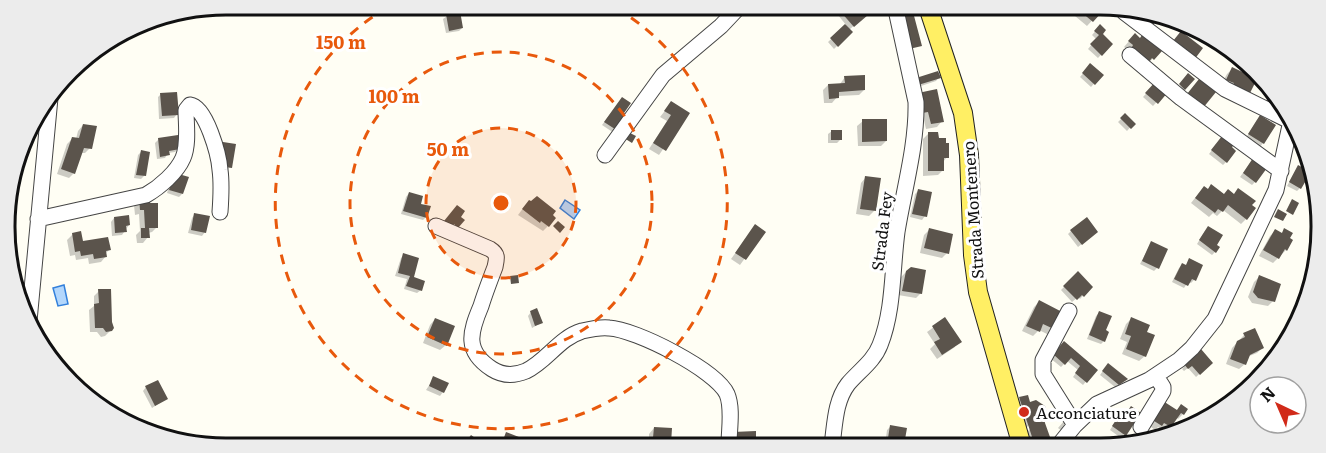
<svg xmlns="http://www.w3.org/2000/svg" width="1326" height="453" font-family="Literata,serif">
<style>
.water{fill:#b3d7fc;stroke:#3380db;stroke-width:1.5}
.shadow{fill:#0003}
.building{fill:#5b544c}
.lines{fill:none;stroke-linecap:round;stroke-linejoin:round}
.minor-casing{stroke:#444;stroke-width:17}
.major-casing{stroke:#222;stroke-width:20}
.minor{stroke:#fff;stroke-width:15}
.major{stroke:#ffef64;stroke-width:18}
.ring{fill:none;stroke:#e8590c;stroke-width:3;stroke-dasharray:10 8}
.poi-dot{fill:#d12a19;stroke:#fff;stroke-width:2}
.labels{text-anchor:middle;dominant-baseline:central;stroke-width:6;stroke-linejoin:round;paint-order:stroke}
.street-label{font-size:16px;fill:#111;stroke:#fff}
.poi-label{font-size:16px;fill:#111;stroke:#fff;text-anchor:start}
.rim{fill:none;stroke:#111;stroke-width:3}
.centre{fill:#e8590c;stroke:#fff;stroke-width:3}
.ring-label{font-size:18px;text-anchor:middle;font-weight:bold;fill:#e8590c;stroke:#fff;stroke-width:6;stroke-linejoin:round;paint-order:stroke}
</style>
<rect width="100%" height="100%" fill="#fffef4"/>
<!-- water -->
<path class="water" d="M565,200L580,210L574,219L560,208Z
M64,285L68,304L58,306L53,288Z"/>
<!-- shadow -->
<path class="shadow" d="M844,9L861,10L866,15L849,30L851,32L834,49L828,42L846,25L838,15Z
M1074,11L1100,12L1087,26L1075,16L1077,14Z
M447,16L462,28L459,31L446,33L443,19Z
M1100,26V35L1111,44L1098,58L1088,49L1096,39L1092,35Z
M1193,30L1204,35L1201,39L1192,32Z
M1130,40L1159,51L1148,64L1124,47Z
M1218,42L1232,49L1228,52L1216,45Z
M1090,65L1102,75L1091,87L1080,77Z
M1232,69L1255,79L1228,93L1221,85L1227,74Z
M845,77L864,90L859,95L838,96L832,103H824L823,90L828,85L840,84Z
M939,77L936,81L915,88L913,83Z
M1156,83L1166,92L1153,106L1143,97Z
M161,94L177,114L174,118L159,119L158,97Z
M914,100L942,121L937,127L926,129L923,116L917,117Z
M619,102L629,103L614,133L602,125Z
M671,103L688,113L659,155L649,149L667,121L660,117Z
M1125,115L1134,123L1127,131L1118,122Z
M1257,120L1263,143L1260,147L1246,138Z
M863,121L886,141L881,146H858L857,126Z
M83,125L90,148L85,153H81L74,173L69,178L57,174L67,144L72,139H76L78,131Z
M832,131L840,140L837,143H828V134Z
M928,134L947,157L943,162V170L938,175L923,176V139Z
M159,139L178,149L175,152L168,153L165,158L157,159L155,143Z
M1219,141L1226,162L1223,165L1209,154Z
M141,152L144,176L141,179L134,178L138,155Z
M1250,163L1255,182L1252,185L1240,177Z
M1296,170L1300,188L1297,191L1287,186Z
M172,177L182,194L179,197L167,193Z
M866,177L874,211L869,216L856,214L861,183Z
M1211,186L1246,219L1241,224L1223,210L1217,216L1213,213L1209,217L1191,203L1199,193L1207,190Z
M918,191L925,216L922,220L910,217L915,194Z
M409,193L419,205L426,217L423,220L401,214L406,197Z
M140,200L157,227L152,232L148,233V237L143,243H137L136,235L140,231L139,214L135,215L134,205Z
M524,207L548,226L543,231L518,215Z
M195,214L205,232L202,236L188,233L192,218Z
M114,218L129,225L122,235L112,236L111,222Z
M755,226L764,232L740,265L731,259Z
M929,230L947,253L942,258L920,253L924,235Z
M1285,230L1286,250L1273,263L1259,256L1270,236L1275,231L1281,234Z
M1071,231L1093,235L1078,247L1068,234Z
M1205,231L1215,246V252L1212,255L1197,244Z
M73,234L82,243L109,250L105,254L106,256L101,262L89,264L88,258L76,260L75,255L70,256L67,240Z
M1151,243L1157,268L1154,271L1140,264Z
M404,255L412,278L421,290L417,293L404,289L407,279L395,276L401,258Z
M1190,260L1194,280L1191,283L1188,282L1184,288L1172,282L1179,268L1182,265L1185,267Z
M906,272L921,293L916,298L898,295L901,277Z
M1078,273L1091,287L1080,299L1078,297L1072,302L1061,290Z
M1259,277L1273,301L1268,306L1252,303L1248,297L1254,282Z
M99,291L111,330L105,336L101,337L97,332H90L89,310L94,306V296Z
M1039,302L1062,313L1049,335L1039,330L1033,336L1022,331L1034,307Z
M531,312L541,323L532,328L528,316Z
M1100,312L1104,331V341L1101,344L1087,339L1096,316Z
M435,319L446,345L440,350L423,343L430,325Z
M945,319L955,347L937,359L930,349L935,344L927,332Z
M1131,319L1145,333V356L1139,361L1122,354L1127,342L1120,339L1126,324Z
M1244,335L1262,348L1257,353L1247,357L1245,364L1239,369L1226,364L1232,348Z
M1064,343L1096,370L1083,385L1073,377L1078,370L1067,361L1061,367L1050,358Z
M1201,351L1211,363L1196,377L1188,368L1184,371L1182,369Z
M1105,368L1123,382L1115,387L1100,375Z
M434,378L443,392L440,396L426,390Z
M146,387L166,399L152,408L143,391Z
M1020,398L1045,412L1042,416L1052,446H1031L1027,432L1031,428V423L1024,430L1015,403Z
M1181,406L1183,414L1178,419L1176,417L1164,432L1158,427L1155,430L1147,424L1158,408L1176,411Z
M1139,414L1121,438L1110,430L1117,419Z
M1064,421L1068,425L1062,431L1058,428Z
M890,427L905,429L903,445H885L887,430Z
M654,428L669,444H640L645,439H649V434Z"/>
<!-- building -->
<path class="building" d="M841,9L863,10L868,15L854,27L840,11Z
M460,11L463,28L449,31L446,14Z
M1080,11L1102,12L1093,22Z
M913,12L922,46L909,49L900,15Z
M1132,12H1157L1162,15L1151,27Z
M845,24L853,32L838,47L830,38Z
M1100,24L1106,30L1103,34L1113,44L1102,56L1090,44L1099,35L1094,31Z
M1181,31L1203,48L1194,60L1173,41Z
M1135,33L1140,38L1142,35L1162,51L1154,60L1152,58L1148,63L1131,49L1133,45L1128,41Z
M1090,63L1104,75L1095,85L1082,73Z
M1232,67L1257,79L1249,95L1232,87L1234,83L1226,80Z
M938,71L941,78L918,85L916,78Z
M1188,73L1195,79L1185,90L1179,84Z
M865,75V90L839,92V98L829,99L828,84L845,83L844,76Z
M1199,79L1216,92L1203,108L1187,94Z
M1156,81L1168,92L1158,104L1145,93Z
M937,89L944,122L931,124L928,112L922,113L918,93Z
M1271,91L1284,106L1280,113L1265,103Z
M177,92L179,115L162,116L160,93Z
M622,97L631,103L624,113L628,116L618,131L604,122Z
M671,101L690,113L666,151L653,143L671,115L664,111Z
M1125,113L1136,124L1131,129L1120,118Z
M1260,115L1276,125L1264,144L1248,134Z
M862,119H887V141L862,142Z
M83,124L97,126L92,149L84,148L75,174L61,169L72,137L79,138Z
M831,130H842V140H831Z
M628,132L636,136L632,143L624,138Z
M928,132H938L939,138H946V143H949V158H944V171H928Z
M178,135L180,149L169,151L170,155L160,157L158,138Z
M1222,136L1234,145L1232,147L1236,151L1227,163L1211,150Z
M223,142L236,144L232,168L224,167L221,153Z
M141,150L150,152L146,176L136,175Z
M1253,158L1267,168L1256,183L1243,173Z
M1298,165L1311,172L1301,189L1289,182Z
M175,173L189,177L183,194L169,190Z
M865,176L881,178L876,211L860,209Z
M1211,184L1224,194L1228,189L1234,194L1238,188L1256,201L1252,205L1256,208L1247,220L1228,205L1223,212L1218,209L1215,213L1195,198L1204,186L1208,189Z
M918,189L932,192L927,217L912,214Z
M409,192L423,196L421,204L431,206L427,218L403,211Z
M537,196L556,211L553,215L556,218L549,227L541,221L540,223L522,209L529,200L531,201Z
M139,198H150V203H158V228H149L150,238H141V228H145L144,210H140Z
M1292,199L1299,203L1293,215L1286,211Z
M457,205L465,211L461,217L465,220L458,228L454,224L452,227L444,221Z
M1278,209L1287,214L1283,221L1274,217Z
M194,213L210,216L206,233L191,230Z
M129,215L130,225L126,226L127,232L115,233L114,217Z
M1087,217L1098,232L1082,245L1070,230Z
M558,221L565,227L560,233L553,226Z
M755,224L766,232L746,260L735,253Z
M1208,226L1223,235L1217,245L1220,247L1216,253L1199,240Z
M929,228L953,234L949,254L924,248Z
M1284,228L1293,233L1290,238L1293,240L1287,251L1285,249L1279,259L1263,250L1275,229L1282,233Z
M81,231L83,241L108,237L111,250L106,251L107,257L94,259L93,254L81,256L80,251L75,252L72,233Z
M1151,241L1168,249L1159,269L1142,261Z
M403,253L419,258L414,277L425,281L422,291L406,286L410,276L398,273Z
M1189,258L1203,265L1196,281L1192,279L1188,286L1174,279L1182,263L1186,265Z
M911,267L926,270L922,294L902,291L906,271Z
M1078,271L1093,287L1084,297L1082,295L1077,300L1063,286Z
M518,275L519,283L511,284L510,276Z
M1259,275L1281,284L1275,302L1258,298L1253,292Z
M98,289H111L112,322L114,328L112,331L106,332L103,328H95L94,304L99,303Z
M1039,300L1064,313L1056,330L1043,324L1040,332L1026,326Z
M537,308L543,323L535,326L530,311Z
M1099,311L1112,316L1106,330L1109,332L1105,342L1089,335Z
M945,317L962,342L942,355L934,342L940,339L932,326Z
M1131,317L1150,325L1147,332L1155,335L1146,357L1126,349L1131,336L1125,334Z
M435,318L455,326L447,346L427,337Z
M1255,328L1264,348L1250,355L1246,365L1230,359L1237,341L1245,337L1243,333Z
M1064,341L1098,370L1087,383L1075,373L1080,366L1071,358L1065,365L1053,354Z
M1201,349L1213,363L1200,375L1192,366L1188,369L1184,364Z
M1108,363L1128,379L1119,385L1102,371Z
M433,376L449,383L444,393L429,386Z
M158,380L168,399L155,406L145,386Z
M1028,395L1030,402L1036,400L1045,406L1047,413H1043L1045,423L1050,437L1057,441L1053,446H1035L1019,397Z
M1163,401L1177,410L1181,404L1188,409L1184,415L1181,413L1171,427L1164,423L1162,426L1151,419Z
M1131,406L1141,413L1126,436L1112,426L1120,414L1124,416Z
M890,425L907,428L904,445H887Z
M654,427L672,428L671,444H644V437L653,438Z
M1144,428L1155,435L1156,438L1133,445Z
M756,431V444H733V432Z
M506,432L524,439L522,443H502Z
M471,435L482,443H465Z"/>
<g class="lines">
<defs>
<path id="minor" d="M1124,12L1225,89L1290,121
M1130,55L1181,98L1281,171
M605,155L663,75L721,26L737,9
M38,219L146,195C160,187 177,172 183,158C189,144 186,124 186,110L190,105C206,107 219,155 220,170C222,184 221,198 220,212
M436,226L490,249C498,254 497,258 495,267C490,280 485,293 481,306C470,332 464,351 492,369C503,376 514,376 526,371C547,361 559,338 582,331C591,329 601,327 609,328C635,329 716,370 727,394C733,408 729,430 729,444
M1069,311L1043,360V374L1075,425
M29,321L50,98
M1141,427L1163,391V387L1156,376
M832,445C835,424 835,401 848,384C859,371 874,361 880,345C894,310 892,269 897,232C904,189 917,145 916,102L896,10
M1058,446L1075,425L1097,404L1149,380L1179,360L1192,348L1215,319L1276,190L1292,116"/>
<path id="major" d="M929,10L963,113L969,155L973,255L978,292L1022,446"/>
</defs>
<!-- minor casing -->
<use href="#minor" class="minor-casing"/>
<!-- major casing -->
<use href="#major" class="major-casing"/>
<!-- minor -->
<use href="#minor" class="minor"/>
<!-- major -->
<use href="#major" class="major"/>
</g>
<!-- distance rings -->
<circle cx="501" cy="203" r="75" fill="#e8590c" fill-opacity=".12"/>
<g class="ring">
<circle cx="501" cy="203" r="75"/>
<circle cx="501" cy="203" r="151"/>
<path d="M616 8A226 226 0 1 1 390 6"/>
</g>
<!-- markers -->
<circle class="poi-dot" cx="1024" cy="412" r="6"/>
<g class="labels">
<!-- street labels -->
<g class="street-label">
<text transform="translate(972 210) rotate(-94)">Strada Montenero</text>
<text transform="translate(881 231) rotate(-83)">Strada Fey</text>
</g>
<!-- poi labels -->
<g class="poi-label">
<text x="1036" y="412">Acconciature</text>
</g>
</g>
<!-- crop -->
<path d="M0 0H1326V453H0ZM226 15H1100A211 211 0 0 1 1311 226V227A211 211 0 0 1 1100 438H226A211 211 0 0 1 15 227V226A211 211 0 0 1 226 15Z" fill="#ececec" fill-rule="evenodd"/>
<path class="rim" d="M226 15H1100A211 211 0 0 1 1311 226V227A211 211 0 0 1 1100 438H226A211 211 0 0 1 15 227V226A211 211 0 0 1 226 15Z"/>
<circle cx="501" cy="203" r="9" class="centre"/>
<g class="ring-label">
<text x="341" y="49">150 m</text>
<text x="394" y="103">100 m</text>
<text x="448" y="156">50 m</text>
</g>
<!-- north arrow -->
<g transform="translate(1278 405) rotate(316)"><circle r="28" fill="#ffffff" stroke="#a0a0a0" stroke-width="1.5"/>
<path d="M0-4.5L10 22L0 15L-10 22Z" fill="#d12a19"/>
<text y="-9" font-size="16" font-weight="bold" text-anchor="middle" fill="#111111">N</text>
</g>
</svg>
